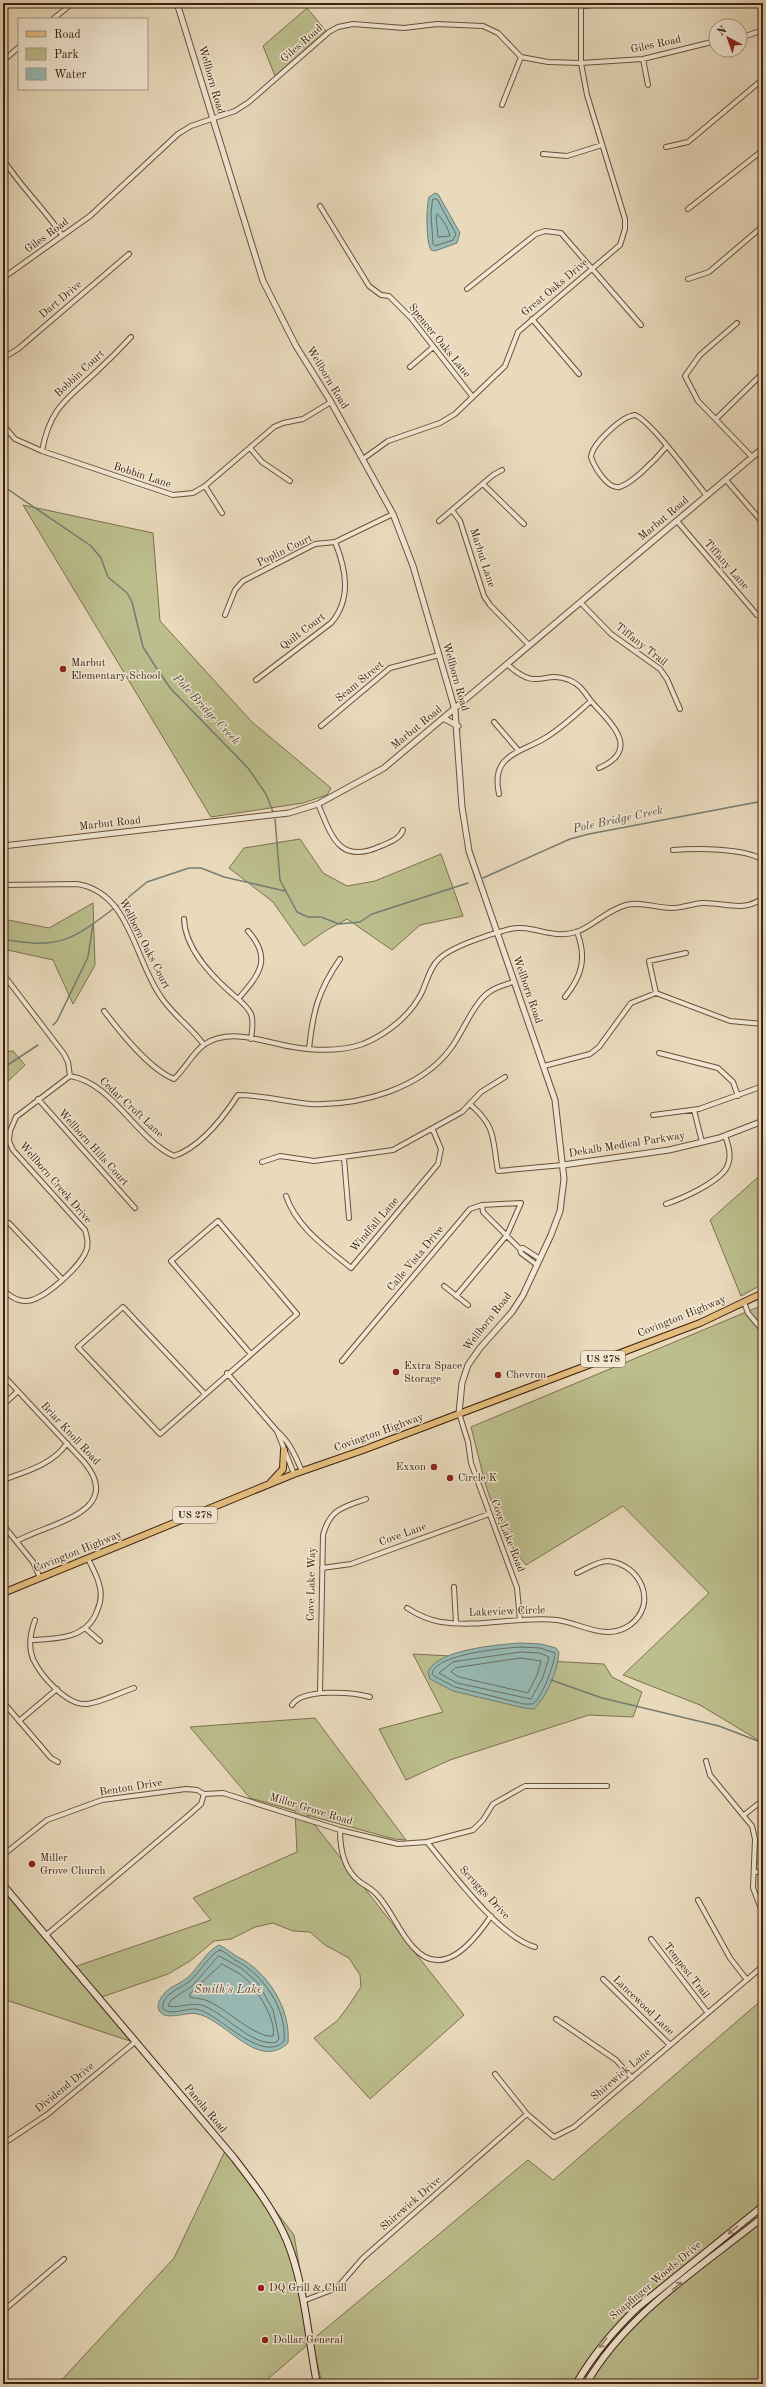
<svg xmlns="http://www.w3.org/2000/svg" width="766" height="2387" font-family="'Old Standard TT',serif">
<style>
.green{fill:#bcbe8d;stroke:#7d704f}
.water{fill:#97bab4;stroke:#737d73}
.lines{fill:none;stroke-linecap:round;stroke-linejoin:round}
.shore{stroke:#6a6e62;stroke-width:1}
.stream{stroke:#737d73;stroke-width:1.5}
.minor-casing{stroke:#69503c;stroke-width:6}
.tertiary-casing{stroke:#69503c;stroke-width:7}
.secondary-casing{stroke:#3e2211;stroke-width:8}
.primary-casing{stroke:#3e2211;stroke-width:8}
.minor{stroke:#f1e7d3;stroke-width:4}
.tertiary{stroke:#f1e7d3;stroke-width:5}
.secondary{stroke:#f1e7d3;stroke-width:6}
.primary{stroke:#e4bd7e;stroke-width:6}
.oneway{stroke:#988472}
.poi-dot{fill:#8f2418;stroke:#f1e7d3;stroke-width:1.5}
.labels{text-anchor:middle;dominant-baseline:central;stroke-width:3;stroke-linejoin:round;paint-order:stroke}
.shield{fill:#f1e7d3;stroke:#745d4b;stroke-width:1}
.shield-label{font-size:10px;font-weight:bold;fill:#3e2211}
.street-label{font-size:11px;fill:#3e2211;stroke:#f1e7d3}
.poi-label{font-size:11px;fill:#3e2211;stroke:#f1e7d3;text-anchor:start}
.water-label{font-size:12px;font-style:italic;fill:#54483a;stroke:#f1e7d3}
</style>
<rect width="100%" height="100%" fill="#e9dabc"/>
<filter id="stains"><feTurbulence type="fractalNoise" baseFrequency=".005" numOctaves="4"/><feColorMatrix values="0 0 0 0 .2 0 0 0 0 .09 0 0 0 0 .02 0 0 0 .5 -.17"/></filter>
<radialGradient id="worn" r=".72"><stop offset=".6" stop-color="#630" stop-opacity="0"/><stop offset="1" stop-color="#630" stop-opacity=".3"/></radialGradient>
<!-- green -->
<path class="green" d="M307,8L326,31L275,76L263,46Z
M23,505L153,533L160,621L252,722L331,788L327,795L303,803L211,817Z
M300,839L323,873L347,886L375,881L441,854L463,916L420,925L392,950L347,919L325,931L304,946L273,902L229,868L244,848Z
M93,903L95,965L73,1004L53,960L3,949V919L49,928Z
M13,1051L25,1065L3,1086V1052Z
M757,1178L763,1183V1284L741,1296L710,1220Z
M763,1305V1743L700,1705L623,1675L709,1593L623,1506L526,1565L503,1536L485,1483L471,1427Z
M413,1654L604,1664L612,1677L642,1692L633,1717L589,1715L450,1760L406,1780L379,1729L443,1712Z
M315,1718L406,1840L394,1839L307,1815L464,2015L370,2099L314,2038L337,2021L347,2008L361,1987L360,1975L349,1958L325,1945L310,1932L293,1931L273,1923L255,1927L231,1939L214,1941L190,1961L168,1974L96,1999L130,2041L3,1999V1884L71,1968L211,1920L193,1898L297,1852L295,1811L250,1798L190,1727Z
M763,1999V2378L756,2384H322L312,2341L262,2384H58L174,2258L227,2147L294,2235L312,2340L528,2160L553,2180Z"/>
<!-- water -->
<path class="water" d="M435,193L438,194L460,233L457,243L435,251L431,250C426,242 426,207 429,197Z
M520,1643L541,1644L556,1648L559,1652C558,1670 547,1696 534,1709L524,1708L453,1691L430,1679L428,1672C438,1649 497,1645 520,1643Z
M219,1945C226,1948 231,1953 238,1957C268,1972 291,2009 288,2043C258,2071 227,2021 198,2014C188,2011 167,2021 160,2012C156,2007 159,2000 163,1995C168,1987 180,1984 187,1978C198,1969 206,1951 219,1945Z"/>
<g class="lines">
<!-- shore -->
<path class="shore" d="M433,199H437L456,234L453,240L435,246L433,244L431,214Z
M438,214L447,227L450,236L438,237L436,216Z
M521,1647L540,1648L555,1653C554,1666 542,1697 533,1704H524L455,1687L434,1676L432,1673C437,1654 503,1648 521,1647Z
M521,1652L540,1653L549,1657L543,1677L531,1699L457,1683L439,1673L453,1662Z
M521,1658L541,1661L537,1675L528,1693L459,1677L451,1672L455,1668Z
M220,1950C226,1952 230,1957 235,1960C263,1974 287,2009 284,2041C266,2061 230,2027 212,2016C207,2013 202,2010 196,2009C186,2008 170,2016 163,2009C161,1994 180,1989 190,1981C198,1974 211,1953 220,1950Z
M219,1956L241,1968L258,1983L273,2010L279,2038L277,2042C253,2048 226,2014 204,2006C192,2001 179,2009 168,2006L171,2000L192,1986Z
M222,1964C230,1969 239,1972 246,1979C257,1989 277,2021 273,2036C257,2039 225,2008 208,2001C202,1998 196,1999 190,1997V1994Z"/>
<!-- stream -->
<path class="stream" d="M3,486L91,546L101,558L108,577L127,593L132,602L143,647L157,669L171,689L248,768L266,794L273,812
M275,819L280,880L297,912L308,917H321L339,924L360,922L372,914L468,883
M483,878L570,839L589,834L763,801
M119,905L147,882L189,868H201L224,877L285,891
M3,939C57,949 70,942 113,909
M53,1025L57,1021L88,957L93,924
M3,1068L38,1045
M551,1680L602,1698L719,1726L763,1743"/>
<defs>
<path id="minor" d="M581,6L618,3
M53,19L73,3
M740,38L763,30
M643,59L648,85
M3,61L19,47
M502,105L521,57
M666,147L688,142L763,79
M543,154L567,156L602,145
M7,165C24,190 45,210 62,235
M320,206L369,286L381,295L389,296L411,318L472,396
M688,209L763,150
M3,278L90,216L178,134L191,126L235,111L249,102L329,32L338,27L353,24L404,28L437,24L483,26L498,33L521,57L548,62L581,63L643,59L716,41
M688,279L709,272L763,226
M467,289L536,234L545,231L561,233L641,325
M532,319L579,374
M737,323L700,355L685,376L698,401L752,457
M3,358L18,349L129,254
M410,367L432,348
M716,419L763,373
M3,425L15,439L42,451L173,495L193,493L205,486L274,427L283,423L303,419L331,402
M666,447C657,458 632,484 619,487C607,489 594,466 591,457C592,444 622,416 635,415C651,421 693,479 707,496
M250,448L262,462L290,481
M42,451C50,408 66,400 96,372C108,361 120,349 131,337
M363,459L388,441L440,423L455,414L505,366L518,332L620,245L625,229V219L587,95L581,63V3
M726,480L763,523
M483,484L524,524
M205,486L222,513
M452,510L460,521L484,596L490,605L529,645
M439,521L493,475L502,470
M677,521L757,615L763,617
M581,603L611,634L660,669L667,679L680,709
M225,615L235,590L243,581L315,544L335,542L393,514
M508,665C539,693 543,669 569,680C580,684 584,692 591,701C609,722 643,749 599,768
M256,680L331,623C352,599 346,569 335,542
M494,722L518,750
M321,726L390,668L439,655
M499,794C490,754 521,753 545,738C562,728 576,714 591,701
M318,804C332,837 339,865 381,846C390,842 400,839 403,830
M673,850C695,848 745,848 763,860
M3,885L77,884C130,892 134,959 161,997C173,1015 191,1027 204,1045
M184,919C185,948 210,974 230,992C238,999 247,1005 251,1014C254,1022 252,1031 251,1039
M6,978L64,1054L68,1062L70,1076
M656,993L649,961L686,953
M565,997C582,976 587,958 577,932
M238,999C259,975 273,959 248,931
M104,1011C120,1032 149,1069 174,1079C185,1069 193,1052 205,1044C232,1027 266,1043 293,1047C317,1051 340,1052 363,1044C387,1034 411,1015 422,992C427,981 430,967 439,959C452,946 491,934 510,929C532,924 553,940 576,932C591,928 605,911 626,905C641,901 656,908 672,908C682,908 692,904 702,903C724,902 743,913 763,898
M309,1049C313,1011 318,991 340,959
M659,1053L718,1068L733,1082L738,1096
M544,1066L590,1054L599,1047L631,1003L656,993L730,1021L763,1024
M70,1076C113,1083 135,1138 174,1156C201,1147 223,1118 238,1095C263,1095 286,1102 311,1104C359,1106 421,1089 451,1048C462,1033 474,1003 488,993C495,987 505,985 513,982
M38,1099L135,1208
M471,1105C497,1128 492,1139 498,1171L563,1165
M694,1110L702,1142
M653,1115L699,1109L763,1086
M344,1158L349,1218
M262,1162L280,1156L314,1161L393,1150L462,1112L481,1092L505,1077
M286,1196C297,1228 326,1247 351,1268L438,1164L441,1149L433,1130
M666,1204C678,1200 689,1195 700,1189C725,1175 737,1165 725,1136
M482,1205L483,1212L520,1249L521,1253L537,1265
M9,1223L62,1279
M520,1249L523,1248L540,1259
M444,1286L468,1305
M3,1290C9,1295 16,1301 25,1301C42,1302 80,1267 86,1251C89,1244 87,1237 85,1230L13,1150L9,1141L10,1131L16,1117L70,1076
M744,1302L748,1313L763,1331
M342,1361L470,1209L482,1205L521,1203L507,1235L456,1296
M227,1373L277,1431
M3,1375L84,1462C126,1512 49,1523 17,1541
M204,1393L123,1307L78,1347L160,1434L297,1314L218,1221L171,1261L250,1353
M3,1405L18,1391
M459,1413L468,1442L471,1463L517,1588L520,1620
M294,1474L277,1431C290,1442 295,1456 302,1471
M3,1480C25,1472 54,1464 67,1443
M3,1525L33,1562L40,1578
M322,1568L351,1564L489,1514
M454,1587L456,1623
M407,1608C418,1615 428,1620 441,1622C479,1628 518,1616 557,1620C581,1623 606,1642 630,1625C659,1603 640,1564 608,1561C598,1561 586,1569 577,1573
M35,1620C31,1631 28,1647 33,1659C41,1676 67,1706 87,1704C102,1702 119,1693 134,1688
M85,1628L100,1641
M31,1640C56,1639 87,1639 97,1611C101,1602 102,1593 99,1584C97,1575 91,1566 88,1558
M320,1693L323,1535C330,1509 343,1507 366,1499
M3,1702L51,1758L58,1762
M292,1705C302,1688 353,1692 370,1697
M19,1721L57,1689
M706,1761L710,1775L752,1826L755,1839L753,1888L763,1914
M744,1815L763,1800
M340,1830C340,1848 344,1870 360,1882C366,1886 374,1890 379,1897C392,1912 399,1932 413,1947C443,1981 474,1941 491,1916
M427,1842C451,1871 499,1937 535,1947
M3,1855L47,1820L102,1800L186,1789L197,1790L204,1794
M754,1872H763
M698,1900L730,1958L747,1980
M45,1936L190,1814L201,1804L204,1794L223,1793L340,1830L398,1844L427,1842L473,1830L483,1820L493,1804L525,1786H607
M651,1939L708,2013
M603,1979L670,2045
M556,2019L616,2060L632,2078
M495,2074L527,2114L554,2137L574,2127L763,1966
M3,2144L48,2114L135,2042
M303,2301L337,2288L363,2258L527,2114
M3,2311L64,2259"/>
<path id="tertiary" d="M177,3L263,281L296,346L331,402L393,514L413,566L455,710L462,807L469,851L555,1100L564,1179L560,1211L551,1235L523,1295L512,1312L480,1348L468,1365L462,1383L459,1413
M445,719L458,726
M3,846L289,813L318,804L384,768L763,448
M563,1165L669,1150L719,1138L763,1121"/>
<path id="secondary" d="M3,1885L234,2158C254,2184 274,2210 287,2241C305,2286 308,2337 317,2384
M576,2384C593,2355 613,2331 637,2308L763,2206
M586,2384C626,2314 701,2267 763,2217"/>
<path id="primary" d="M271,1482L283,1469L284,1450
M3,1593L294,1474L363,1450L700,1323L763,1293"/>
</defs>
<!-- minor casing -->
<use href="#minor" class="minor-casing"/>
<!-- tertiary casing -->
<use href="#tertiary" class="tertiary-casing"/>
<!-- secondary casing -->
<use href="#secondary" class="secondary-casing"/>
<!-- primary casing -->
<use href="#primary" class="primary-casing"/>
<!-- minor -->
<use href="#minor" class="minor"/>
<!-- tertiary -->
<use href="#tertiary" class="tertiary"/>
<!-- secondary -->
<use href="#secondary" class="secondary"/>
<!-- primary -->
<use href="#primary" class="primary"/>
</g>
<!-- one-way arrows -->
<defs><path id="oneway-shaft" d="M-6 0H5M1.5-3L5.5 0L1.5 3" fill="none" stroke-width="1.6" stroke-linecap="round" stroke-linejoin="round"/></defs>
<g class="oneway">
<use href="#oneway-shaft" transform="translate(733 2230) rotate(141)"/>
<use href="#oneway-shaft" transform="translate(677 2286) rotate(-39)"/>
<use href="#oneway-shaft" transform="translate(603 2343) rotate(129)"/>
</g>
<!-- markers -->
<g class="poi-dot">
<circle cx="63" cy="669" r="4"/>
<circle cx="396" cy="1372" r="4"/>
<circle cx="498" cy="1375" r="4"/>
<circle cx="434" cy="1467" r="4"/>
<circle cx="450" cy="1478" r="4"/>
<circle cx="32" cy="1864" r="4"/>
<circle cx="261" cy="2288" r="4"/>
<circle cx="265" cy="2340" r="4"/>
</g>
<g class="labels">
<!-- shield labels -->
<g class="shield">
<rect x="581" y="1351" width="44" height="16" rx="3"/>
<rect x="173" y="1507" width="44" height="16" rx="3"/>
</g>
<g class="shield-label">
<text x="603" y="1359">US 278</text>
<text x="195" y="1515">US 278</text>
</g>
<!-- street labels -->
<g class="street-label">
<text transform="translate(302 44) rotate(-41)">Giles Road</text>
<text transform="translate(656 45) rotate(-12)">Giles Road</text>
<text transform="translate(211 80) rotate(74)">Wellborn Road</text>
<text transform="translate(47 236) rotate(-36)">Giles Road</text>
<text transform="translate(555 288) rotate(-40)">Great Oaks Drive</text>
<text transform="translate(61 300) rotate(-40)">Dart Drive</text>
<text transform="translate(439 341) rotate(51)">Spencer Oaks Lane</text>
<text transform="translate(80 374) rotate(-43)">Bobbin Court</text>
<text transform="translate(327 378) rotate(59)">Wellborn Road</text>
<text transform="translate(142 476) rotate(18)">Bobbin Lane</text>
<text transform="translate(664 519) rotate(-40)">Marbut Road</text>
<text transform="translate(285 551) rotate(-26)">Poplin Court</text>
<text transform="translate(482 558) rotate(72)">Marbut Lane</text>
<text transform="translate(726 565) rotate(49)">Tiffany Lane</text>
<text transform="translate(303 632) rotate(-37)">Quilt Court</text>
<text transform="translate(641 645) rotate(38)">Tiffany Trail</text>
<text transform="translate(455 677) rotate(74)">Wellborn Road</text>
<text transform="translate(360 682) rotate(-39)">Seam Street</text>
<text transform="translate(417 728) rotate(-39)">Marbut Road</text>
<text transform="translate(110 824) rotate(-6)">Marbut Road</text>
<text transform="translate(144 944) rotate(63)">Wellborn Oaks Court</text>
<text transform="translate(527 990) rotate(71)">Wellborn Road</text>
<text transform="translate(131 1108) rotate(43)">Cedar Croft Lane</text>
<text transform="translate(627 1145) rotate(-9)">Dekalb Medical Parkway</text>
<text transform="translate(93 1148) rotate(48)">Wellborn Hills Court</text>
<text transform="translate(55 1183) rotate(49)">Wellborn Creek Drive</text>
<text transform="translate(375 1225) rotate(-50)">Windfall Lane</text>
<text transform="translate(416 1259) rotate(-50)">Calle Vista Drive</text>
<text transform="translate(682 1317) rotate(-22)">Covington Highway</text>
<text transform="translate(488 1322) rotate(-52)">Wellborn Road</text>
<text transform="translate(379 1433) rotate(-20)">Covington Highway</text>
<text transform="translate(70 1434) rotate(47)">Briar Knoll Road</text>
<text transform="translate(403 1535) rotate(-20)">Cove Lane</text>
<text transform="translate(507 1536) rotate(69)">Cove Lake Road</text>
<text transform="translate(78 1552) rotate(-22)">Covington Highway</text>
<text transform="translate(312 1584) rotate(-89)">Cove Lake Way</text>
<text transform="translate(507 1612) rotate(-2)">Lakeview Circle</text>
<text transform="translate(131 1788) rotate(-9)">Benton Drive</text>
<text transform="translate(311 1810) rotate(17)">Miller Grove Road</text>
<text transform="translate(484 1893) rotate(47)">Scruggs Drive</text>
<text transform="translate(686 1971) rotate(52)">Tempest Trail</text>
<text transform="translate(643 2006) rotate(44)">Lancewood Lane</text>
<text transform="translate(621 2075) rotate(-40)">Shirewick Lane</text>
<text transform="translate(65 2088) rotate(-39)">Dividend Drive</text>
<text transform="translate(205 2109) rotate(50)">Panola Road</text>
<text transform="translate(411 2204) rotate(-41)">Shirewick Drive</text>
<text transform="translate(656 2281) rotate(-40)">Snapfinger Woods Drive</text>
</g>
<!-- poi labels -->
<g class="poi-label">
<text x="71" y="663">Marbut<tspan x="71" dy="13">Elementary School</tspan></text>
<text x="404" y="1366">Extra Space<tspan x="404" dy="13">Storage</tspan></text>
<text x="506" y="1375">Chevron</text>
<text x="426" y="1467" text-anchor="end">Exxon</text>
<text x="458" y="1478">Circle K</text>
<text x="40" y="1858">Miller<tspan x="40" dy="13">Grove Church</tspan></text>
<text x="269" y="2288">DQ Grill &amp; Chill</text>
<text x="273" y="2340">Dollar General</text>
</g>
<!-- water labels -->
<g class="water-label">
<text transform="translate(206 710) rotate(47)">Pole Bridge Creek</text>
<text transform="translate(618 820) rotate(-12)">Pole Bridge Creek</text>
<text x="228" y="1990">Smith's Lake</text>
</g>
</g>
<!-- margin -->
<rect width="766" height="2387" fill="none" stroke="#e9dabc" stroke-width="16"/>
<rect x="4" y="4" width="758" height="2379" fill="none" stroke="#3e2211" stroke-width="2"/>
<rect x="8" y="8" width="750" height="2371" fill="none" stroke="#3e2211"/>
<!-- legend -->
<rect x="18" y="18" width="130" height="72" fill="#f1e7d3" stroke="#a99885"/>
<rect x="26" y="31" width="20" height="6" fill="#e4bd7e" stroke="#a99885"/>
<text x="54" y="38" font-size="12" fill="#3e2211">Road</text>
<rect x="26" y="48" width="20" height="12" fill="#bcbe8d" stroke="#a99885"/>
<text x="54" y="58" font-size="12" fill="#3e2211">Park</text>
<rect x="26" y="68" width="20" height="12" fill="#97bab4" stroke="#a99885"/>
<text x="54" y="78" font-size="12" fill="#3e2211">Water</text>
<!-- north arrow -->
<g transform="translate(728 38) rotate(319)"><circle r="19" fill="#f1e7d3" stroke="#a99885"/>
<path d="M0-3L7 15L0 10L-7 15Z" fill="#8f2418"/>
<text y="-6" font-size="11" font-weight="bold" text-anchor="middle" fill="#3e2211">N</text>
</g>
<rect width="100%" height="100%" filter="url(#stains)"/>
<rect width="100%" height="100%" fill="url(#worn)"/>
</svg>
